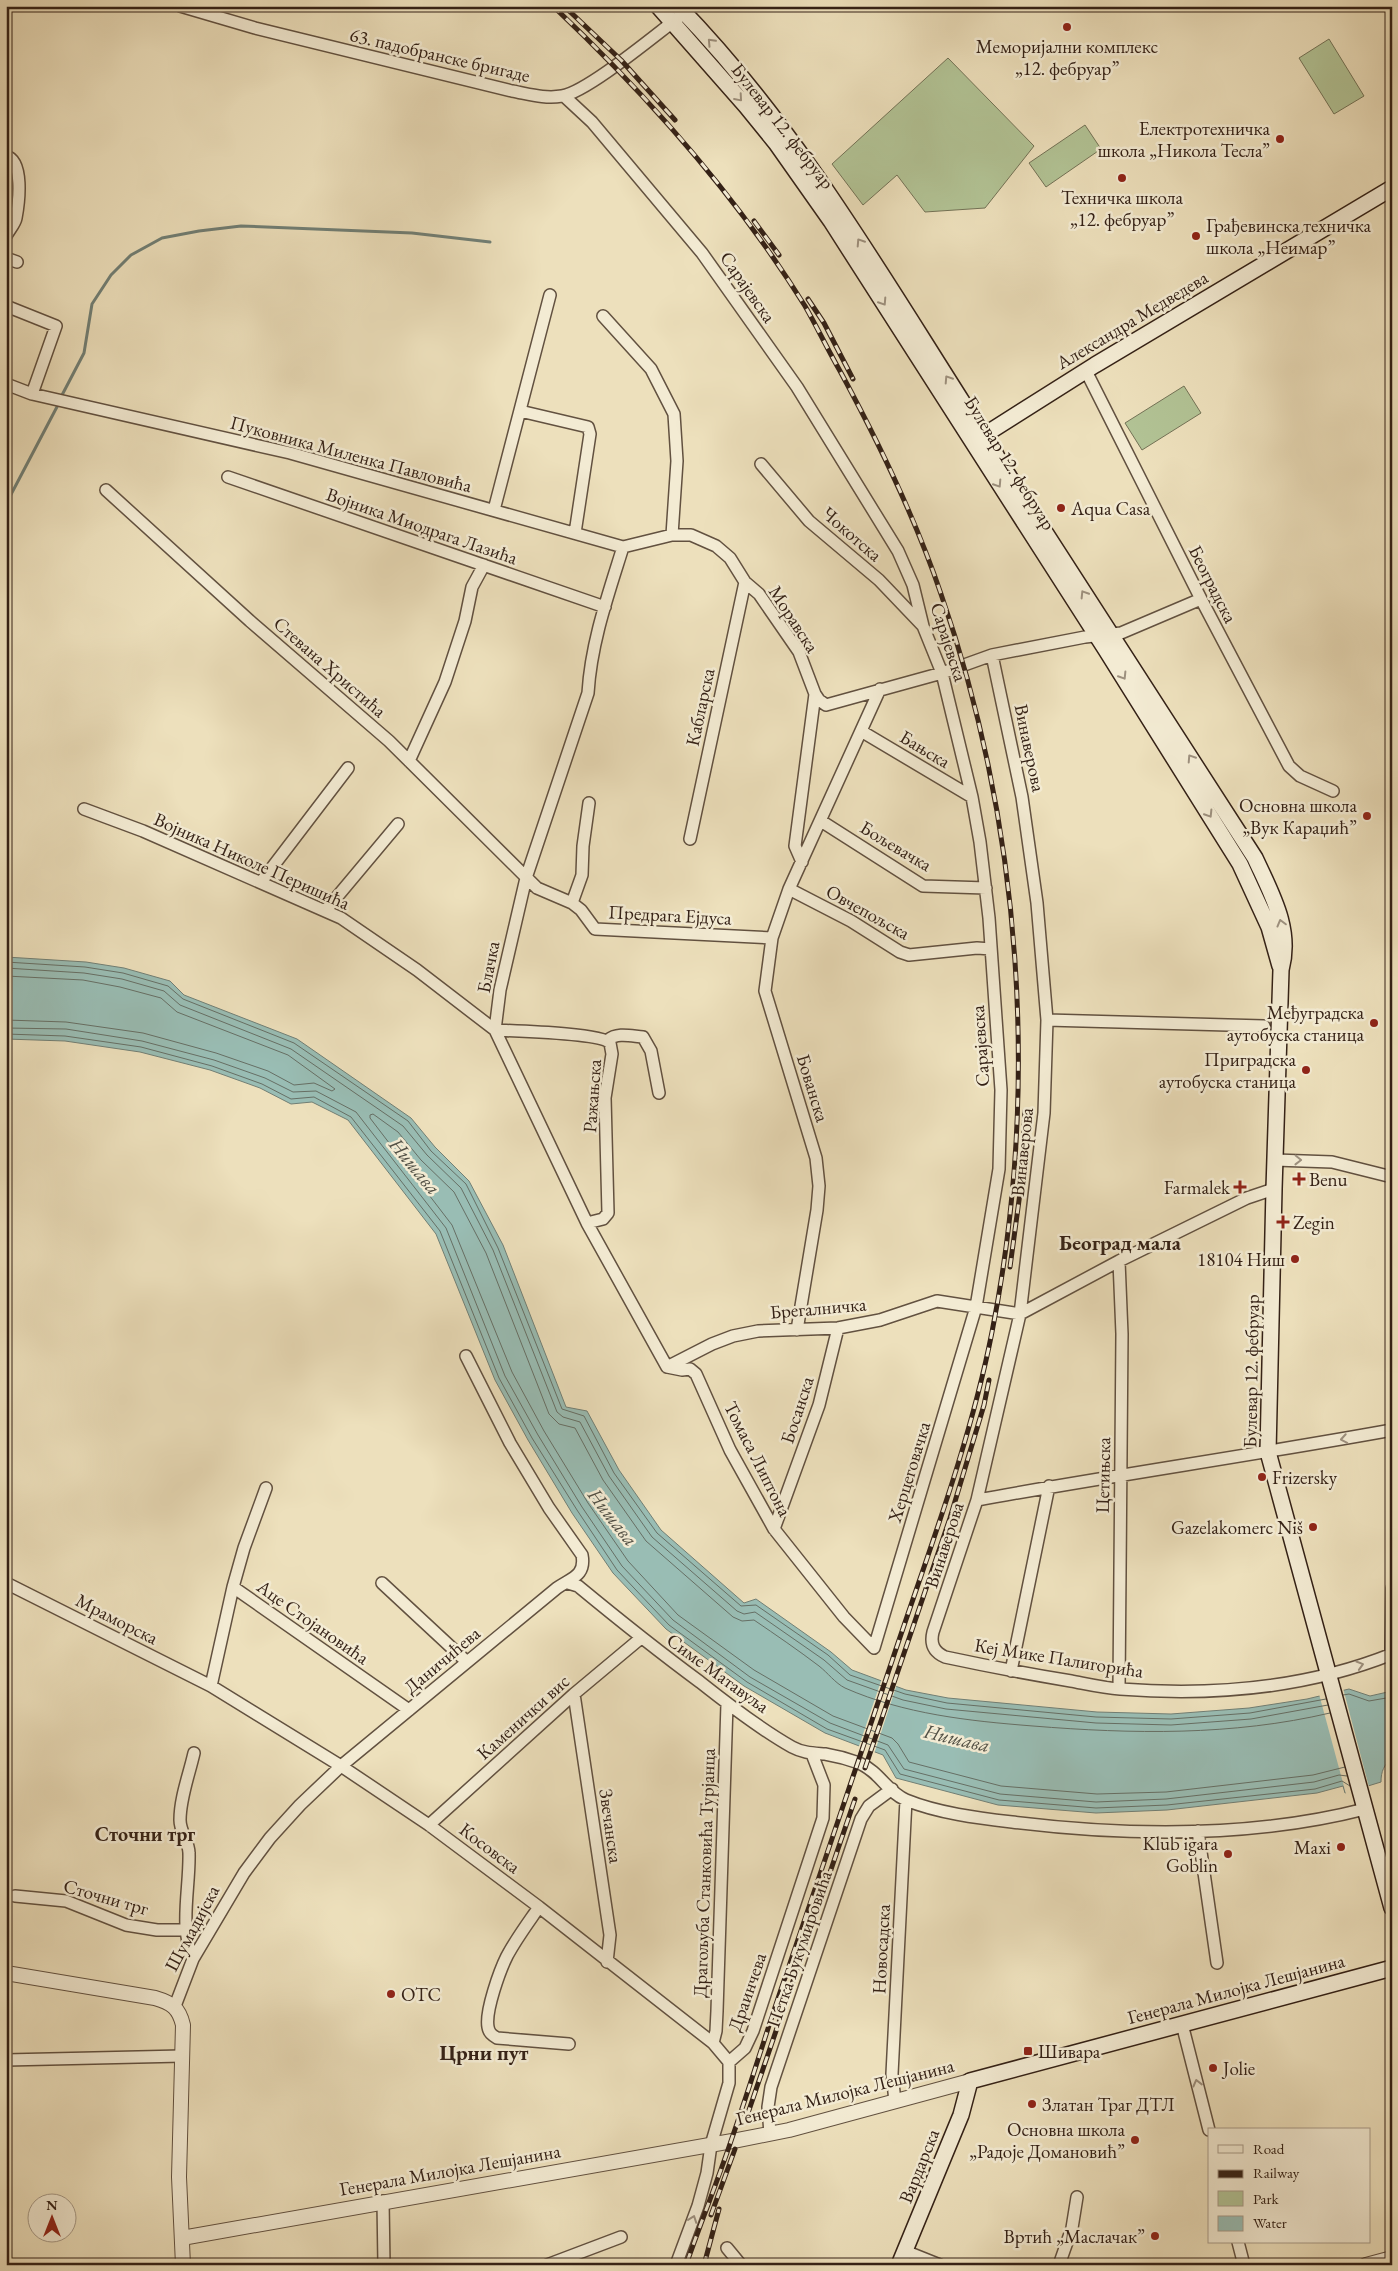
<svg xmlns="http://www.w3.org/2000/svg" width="1398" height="2271" font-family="'EB Garamond',serif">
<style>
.green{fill:#b2c395;stroke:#737256}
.water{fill:#99bdb4;stroke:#717f75}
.pier{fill:#ede0bc}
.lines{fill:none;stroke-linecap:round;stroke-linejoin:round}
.shore{stroke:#666f65;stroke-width:1}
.stream{stroke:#717f75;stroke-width:3}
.minor-casing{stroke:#625140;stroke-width:14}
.tertiary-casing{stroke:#625140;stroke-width:16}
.secondary-casing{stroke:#342116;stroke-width:18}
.minor{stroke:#f3ebd3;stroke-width:11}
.tertiary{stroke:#f3ebd3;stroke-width:14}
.secondary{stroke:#f3ebd3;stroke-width:15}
.rail-casing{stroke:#342116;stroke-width:5}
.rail{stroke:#f3ebd3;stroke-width:3;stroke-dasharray:9;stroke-linecap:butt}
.oneway{stroke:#9d907e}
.poi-dot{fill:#8f2418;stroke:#f3ebd3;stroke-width:2}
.labels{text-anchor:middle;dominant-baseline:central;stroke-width:5;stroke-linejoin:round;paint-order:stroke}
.poi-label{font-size:19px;fill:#342116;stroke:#f3ebd3;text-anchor:end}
.street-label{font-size:19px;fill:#342116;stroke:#f3ebd3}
.water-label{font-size:20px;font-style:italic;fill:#525045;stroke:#f3ebd3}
.neighbourhood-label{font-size:20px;font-weight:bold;fill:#342116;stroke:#f3ebd3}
.quarter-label{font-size:21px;font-weight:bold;fill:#342116;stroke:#f3ebd3}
</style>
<rect width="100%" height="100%" fill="#ede0bc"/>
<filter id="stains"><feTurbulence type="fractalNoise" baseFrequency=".004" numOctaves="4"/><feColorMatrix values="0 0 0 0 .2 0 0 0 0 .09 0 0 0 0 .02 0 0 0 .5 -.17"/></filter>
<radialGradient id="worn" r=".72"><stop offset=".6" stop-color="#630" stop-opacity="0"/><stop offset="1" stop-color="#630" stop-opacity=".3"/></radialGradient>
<!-- green -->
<path class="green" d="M1329,39L1364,96L1334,114L1299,58Z
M948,58L1034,146L985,208L925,212L897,175L863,205L832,164Z
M1085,125L1101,149L1046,187L1029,163Z
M1184,386L1201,413L1142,450L1125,423Z"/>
<!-- water -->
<path class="water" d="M6,957L86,962L124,968L170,981L184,995L297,1039L411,1118L435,1147L469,1181L503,1245L566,1407L587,1411L619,1470L661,1530L744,1603L756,1599L831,1652L852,1670L906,1690L948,1698L1097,1712L1171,1714L1249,1708L1307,1699L1349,1689L1370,1696L1392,1691V1758C1384,1765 1381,1771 1381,1782L1345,1793L1343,1786L1317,1793L1167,1810L1096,1813L998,1805L896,1778L883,1755L825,1733L744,1686L666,1629L613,1573L572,1513L528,1440L495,1380L436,1234L348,1120L312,1102L291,1104L260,1088L210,1070L140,1052L65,1041L6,1039Z"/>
<!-- pier -->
<path class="pier" d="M882,1678L897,1684L874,1754L858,1749Z
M1343,1688L1369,1787L1346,1794L1319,1694Z"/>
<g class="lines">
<!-- shore -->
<path class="shore" d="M6,962L85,967L123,973L168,986L183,999L294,1043L408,1121L431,1151L466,1184L498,1248L562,1409L584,1416L614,1473L657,1533L741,1606L756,1605L828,1655L850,1675L905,1694L947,1703L1096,1717L1171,1719L1250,1713L1326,1699
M6,968L84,973L122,979L164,991L180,1005L291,1049L403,1126L427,1155L461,1188L493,1250L557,1412L563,1417L580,1422L609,1476L652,1537L737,1611L744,1614L755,1612L824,1660L847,1680L903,1700L946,1709L1096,1723L1171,1725L1251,1719L1328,1705
M6,976L83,980L120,987L161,998L177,1012L288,1055L335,1089L332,1091L314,1083L294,1085L268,1071L216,1053L143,1033L66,1022L6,1020
M6,1028L66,1029L142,1041L214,1060L265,1078L293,1092L316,1091L356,1112L446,1228L505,1376L538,1435L582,1507L622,1566L673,1620L750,1677L830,1723L888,1745L904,1769L1000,1794L1096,1802L1166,1799L1314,1782L1339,1775L1347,1776
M6,1034L65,1036L141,1047L212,1066L262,1084L291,1099L314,1097L351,1117L440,1231L499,1378L532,1438L577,1510L617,1570L669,1625L747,1682L827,1729L885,1750L900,1774L999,1800L1096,1808L1167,1805L1315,1789L1342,1781L1350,1786
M1343,1695L1349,1694L1369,1701L1392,1697
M1330,1713C1232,1736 1132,1734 1033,1726C969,1721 904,1714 845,1688C835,1683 828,1673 819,1666C798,1650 776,1635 754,1620L742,1621L733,1617L646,1541L603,1480L575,1428L559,1424L549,1414L486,1253L454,1192L421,1160L398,1132L373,1114L370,1115V1118L452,1225L512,1372L544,1431L588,1503L628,1561L678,1615L754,1670L833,1716L892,1738L898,1744L909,1762L1001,1786L1097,1794L1166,1792L1313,1775L1345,1767"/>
<!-- stream -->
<path class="stream" d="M61,397L84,353L92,304L111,275L131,255L162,238L199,231L241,226L412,233L490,242
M6,504L59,403"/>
<defs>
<path id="minor" d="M180,6L255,28L512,91C529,94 545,99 562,96C587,92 654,36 678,18
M564,96L592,122L702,253L797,387L898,551L913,585L923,626L942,673L972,797L980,842L989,918L1001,1090L999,1169L976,1307L874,1648L844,1617L774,1529L730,1450L696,1374L690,1369L682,1370L667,1367
M6,156C24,161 19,202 16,218C15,224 9,230 6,236
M6,258L17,262
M6,306L56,326L32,394
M603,316L651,369L674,414L677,461L672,535
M1086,371L1201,599L1289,766L1300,776L1333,791
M6,384L32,394L290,453L623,547
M520,411L588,427L590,434L575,533
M761,464L809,521L879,580L922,625
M228,477L605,607
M106,490L250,621L389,741L537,888L572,903L581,910L595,929L772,938
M494,510L550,295
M623,547C608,595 591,643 588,693L526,878L500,990L495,1030L587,1223L667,1367
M623,547L672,535H691L716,546L730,558L745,582L759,594L799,652L815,694L819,700L826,705L942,673L992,655L1085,637L1121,633L1201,599
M992,655L1022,797L1037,903L1047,1020L1044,1113L1020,1314L977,1500L933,1632C930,1644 934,1652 945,1657C987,1666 1029,1674 1071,1681C1087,1684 1104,1688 1120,1689C1211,1696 1307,1688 1392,1654
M861,731L972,797
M409,761L445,682L465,621L472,587L484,565
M84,809L143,831L341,918L417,970L495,1030
M821,821L923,886L986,888
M690,839L745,582
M802,862L795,846L815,694
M261,882L348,768
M789,889L851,921L900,952L909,955L977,948L991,949
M572,903L582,875L583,846L589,803
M326,910L398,824
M1047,1020L1264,1026
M495,1030C514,1031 600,1033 610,1043L612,1054L605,1098L608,1213L603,1219L587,1223
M608,1040C617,1032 631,1036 643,1037L651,1051L659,1093
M1275,1160L1332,1162L1392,1177
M797,1330L817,1210L819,1186L816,1158L765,991L772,938L789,889L880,689
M667,1367L712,1344L733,1336L758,1331L838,1328L880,1320L937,1301L1020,1314L1119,1261L1247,1198L1274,1189
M266,1488L244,1548L233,1587L409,1710
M977,1500C1115,1475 1254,1455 1392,1430
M774,1529L819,1405L838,1328
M6,1583L211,1686L341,1766L429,1825L539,1907L713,2043L729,2062
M382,1583L467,1662
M568,1583L578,1586C618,1619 658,1651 700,1682C729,1705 760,1729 792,1747C803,1753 813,1753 825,1754C837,1756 848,1759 859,1763C880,1772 887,1792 906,1800C938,1813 977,1818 1012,1822C1126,1836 1252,1838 1365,1809
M1391,1654L1392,1588
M1011,1671L1049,1486
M211,1686L233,1587
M1119,1689L1122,1334L1119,1261
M574,1694L610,1935L607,1962
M429,1825L574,1694L641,1638
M1198,1831L1217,1963
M15,1896L66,1901L126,1925L157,1930H187
M539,1907C528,1923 516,1939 507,1956C500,1970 485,2011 488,2027C489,2033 492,2035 497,2038L569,2044
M193,1959C179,1927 190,1887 189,1853C189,1842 180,1832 180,1820C180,1798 189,1775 194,1753
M175,2006L193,1959L244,1873L270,1838L300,1805L341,1766L557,1588C571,1578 586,1576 582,1555L549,1508L510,1443L466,1356
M1182,2024L1209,2130
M713,2043L716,2031L717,2011L727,1704
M6,2060L182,2056
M729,2062L745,2048L753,2031L823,1818L824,1785L812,1754
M895,2101L892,2074L906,1800
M770,2134L768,2107L771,2087L861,1819L869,1806L892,1789
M383,2201L384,2265
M1238,2242L1244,2265
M727,2248L741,2265
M905,2251L940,2265
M547,2265L621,2237
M676,2265L698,2206L707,2173L711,2145L729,2083V2062
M1059,2265L1072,2228L1077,2197"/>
<path id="tertiary" d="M6,1973L155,1998C172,2003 179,2008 183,2025L179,2177L183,2265
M182,2238L738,2140L789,2130L970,2081
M1366,2265L1392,2258"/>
<path id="secondary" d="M658,6L746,106L776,143L831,221L1106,650L1240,864L1269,927L1280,966
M678,6C793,124 875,265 963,403L985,434L999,461L1255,858C1272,895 1292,929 1281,970L1274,1189L1268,1452L1392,1908
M978,439L1095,365L1392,188
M899,2265L961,2115L970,2081L1392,1968"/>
</defs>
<!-- minor casing -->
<use href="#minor" class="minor-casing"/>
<!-- tertiary casing -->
<use href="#tertiary" class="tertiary-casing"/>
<!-- secondary casing -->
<use href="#secondary" class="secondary-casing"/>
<!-- minor -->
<use href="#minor" class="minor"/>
<!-- tertiary -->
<use href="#tertiary" class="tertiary"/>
<!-- secondary -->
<use href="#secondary" class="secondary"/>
<defs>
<path id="rail" d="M553,6C648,96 736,195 805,306C817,327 828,350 840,371C879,443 915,517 941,594C1022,828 1040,1089 992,1332C970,1444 928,1553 892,1661C857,1766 821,1870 786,1975C767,2029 751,2084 732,2138C718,2180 701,2222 686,2265
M564,6L621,60L675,120
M754,221L779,255
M808,299L824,323L853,379
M1010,1267L1020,1193L1025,1111
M865,1768L950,1518L984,1405L989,1380
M747,2116L855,1799
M711,2215L735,2149
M704,2265L719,2209"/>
</defs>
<!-- rail casing -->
<use href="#rail" class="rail-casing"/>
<!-- rail -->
<use href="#rail" class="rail"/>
</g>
<!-- one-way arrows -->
<defs><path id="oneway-chevron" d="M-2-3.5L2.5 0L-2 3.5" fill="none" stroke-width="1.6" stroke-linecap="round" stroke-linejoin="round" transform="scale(1.25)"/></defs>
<g class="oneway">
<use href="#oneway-chevron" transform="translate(711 42) rotate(-133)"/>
<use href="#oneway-chevron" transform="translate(739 98) rotate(49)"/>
<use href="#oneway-chevron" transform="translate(860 242) rotate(-123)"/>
<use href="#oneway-chevron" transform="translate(883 302) rotate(57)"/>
<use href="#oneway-chevron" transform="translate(948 379) rotate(-123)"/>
<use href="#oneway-chevron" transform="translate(998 484) rotate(57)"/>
<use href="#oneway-chevron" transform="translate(1084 594) rotate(-122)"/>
<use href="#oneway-chevron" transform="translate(1123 676) rotate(58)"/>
<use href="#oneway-chevron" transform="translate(1191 758) rotate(-123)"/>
<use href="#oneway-chevron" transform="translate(1209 814) rotate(58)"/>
<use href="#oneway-chevron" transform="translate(1281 923) rotate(-105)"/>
<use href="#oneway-chevron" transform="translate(1298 1160) rotate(1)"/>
<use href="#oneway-chevron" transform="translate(1344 1439) rotate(170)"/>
<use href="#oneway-chevron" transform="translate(1360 1665) rotate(-17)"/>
<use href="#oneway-chevron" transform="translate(1197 2083) rotate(-104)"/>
<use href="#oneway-chevron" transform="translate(693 2219) rotate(-70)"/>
</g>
<!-- markers -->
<g class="poi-dot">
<circle cx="1067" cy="27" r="5"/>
<circle cx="1280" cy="139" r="5"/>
<circle cx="1122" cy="178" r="5"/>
<circle cx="1196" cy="236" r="5"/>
<circle cx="1061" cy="508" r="5"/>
<circle cx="1367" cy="816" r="5"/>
<circle cx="1374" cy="1023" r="5"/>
<circle cx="1306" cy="1070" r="5"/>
<path d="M1296.5 1171.5h5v5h5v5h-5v5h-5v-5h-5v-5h5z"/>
<path d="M1237.5 1179.5h5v5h5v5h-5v5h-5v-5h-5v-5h5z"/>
<path d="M1280.5 1214.5h5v5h5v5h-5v5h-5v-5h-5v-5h5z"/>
<circle cx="1295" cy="1259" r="5"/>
<circle cx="1262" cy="1477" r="5"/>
<circle cx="1313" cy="1527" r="5"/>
<circle cx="1341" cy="1847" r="5"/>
<circle cx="1228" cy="1854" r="5"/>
<circle cx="391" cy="1994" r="5"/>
<rect x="1023" y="2046" width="10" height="10" rx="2.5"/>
<circle cx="1213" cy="2068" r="5"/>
<circle cx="1032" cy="2104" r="5"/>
<circle cx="1135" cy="2140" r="5"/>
<circle cx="1155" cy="2236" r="5"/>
</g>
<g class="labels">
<!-- poi labels -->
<g class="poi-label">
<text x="1067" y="46" text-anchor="middle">Меморијални комплекс<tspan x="1067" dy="22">„12. фебруар”</tspan></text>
<text x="1270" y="128">Електротехничка<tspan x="1270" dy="22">школа „Никола Тесла”</tspan></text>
<text x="1122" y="197" text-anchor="middle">Техничка школа<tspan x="1122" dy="22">„12. фебруар”</tspan></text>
<text x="1206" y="225" text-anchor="start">Грађевинска техничка<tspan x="1206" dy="22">школа „Неимар”</tspan></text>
<text x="1071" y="508" text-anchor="start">Aqua Casa</text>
<text x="1357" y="805">Основна школа<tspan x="1357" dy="22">„Вук Караџић”</tspan></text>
<text x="1364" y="1012">Међуградска<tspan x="1364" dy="22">аутобуска станица</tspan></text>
<text x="1296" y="1059">Приградска<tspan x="1296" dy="22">аутобуска станица</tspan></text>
<text x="1309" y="1179" text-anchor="start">Benu</text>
<text x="1230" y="1187">Farmalek</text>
<text x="1293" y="1222" text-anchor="start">Zegin</text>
<text x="1285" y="1259">18104 Ниш</text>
<text x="1272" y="1477" text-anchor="start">Frizersky</text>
<text x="1303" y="1527">Gazelakomerc Niš</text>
<text x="1218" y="1843">Klub igara<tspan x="1218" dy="22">Goblin</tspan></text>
<text x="1331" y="1847">Maxi</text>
<text x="401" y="1994" text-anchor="start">OTC</text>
<text x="1038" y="2051" text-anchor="start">Шивара</text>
<text x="1223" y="2068" text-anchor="start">Jolie</text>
<text x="1042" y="2104" text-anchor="start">Златан Траг ДТЛ</text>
<text x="1125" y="2129">Основна школа<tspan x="1125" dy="22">„Радоје Домановић”</tspan></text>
<text x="1145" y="2236">Вртић „Маслачак”</text>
</g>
<!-- street labels -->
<g class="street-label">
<text transform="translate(440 55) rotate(13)">63. падобранске бригаде</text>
<text transform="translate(783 126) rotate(52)">Булевар 12. фебруар</text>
<text transform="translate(748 287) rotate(55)">Сарајевска</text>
<text transform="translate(1132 320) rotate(-31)">Александра Медведева</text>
<text transform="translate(351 454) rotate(15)">Пуковника Миленка Павловића</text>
<text transform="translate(1010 463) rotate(58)">Булевар 12. фебруар</text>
<text transform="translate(422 526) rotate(19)">Војника Миодрага Лазића</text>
<text transform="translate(852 534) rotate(41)">Чокотска</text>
<text transform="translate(1213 584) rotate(63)">Београдска</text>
<text transform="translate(794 619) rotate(57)">Моравска</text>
<text transform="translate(949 642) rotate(72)">Сарајевска</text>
<text transform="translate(330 667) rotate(41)">Стевана Христића</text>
<text transform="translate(700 707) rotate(-78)">Кабларска</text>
<text transform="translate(1030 748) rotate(78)">Винаверова</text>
<text transform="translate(925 749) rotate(31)">Бањска</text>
<text transform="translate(896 846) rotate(31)">Бољевачка</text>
<text transform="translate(252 861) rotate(24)">Војника Николе Перишића</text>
<text transform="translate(868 912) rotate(29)">Овчепољска</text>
<text transform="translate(670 915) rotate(3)">Предрага Ејдуса</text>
<text transform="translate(488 967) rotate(-79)">Блачка</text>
<text transform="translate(980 1046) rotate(-94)">Сарајевска</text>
<text transform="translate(813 1088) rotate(73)">Бованска</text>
<text transform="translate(592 1096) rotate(-86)">Ражањска</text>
<text transform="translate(1022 1152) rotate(-84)">Винаверова</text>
<text transform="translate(818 1308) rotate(-5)">Брегалничка</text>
<text transform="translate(1251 1371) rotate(-89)">Булевар 12. фебруар</text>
<text transform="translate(797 1410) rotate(-72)">Босанска</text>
<text transform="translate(758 1459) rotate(63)">Томаса Липтона</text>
<text transform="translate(909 1472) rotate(-73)">Херцеговачка</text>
<text transform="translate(1103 1475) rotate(-89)">Цетињска</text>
<text transform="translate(944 1545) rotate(-72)">Винаверова</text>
<text transform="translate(117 1619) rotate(27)">Мраморска</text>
<text transform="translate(313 1622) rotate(35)">Аце Стојановића</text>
<text transform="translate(1059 1658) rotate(9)">Кеј Мике Палигорића</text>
<text transform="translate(442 1660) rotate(-40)">Даничићева</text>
<text transform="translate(718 1673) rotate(36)">Симе Матавуља</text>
<text transform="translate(523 1717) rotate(-42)">Каменички вис</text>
<text transform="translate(611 1826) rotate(82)">Звечанска</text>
<text transform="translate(490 1848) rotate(37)">Косовска</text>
<text transform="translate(704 1873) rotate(-88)">Драгољуба Станковића Турјанца</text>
<text transform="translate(106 1897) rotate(16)">Сточни трг</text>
<text transform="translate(192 1928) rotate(-62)">Шумадијска</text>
<text transform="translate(799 1949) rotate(-71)">Петка Букумировића</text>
<text transform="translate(881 1949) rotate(-87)">Новосадска</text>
<text transform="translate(1236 1989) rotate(-15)">Генерала Милојка Лешјанина</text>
<text transform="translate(747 1992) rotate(-71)">Драинчева</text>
<text transform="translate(845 2092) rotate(-14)">Генерала Милојка Лешјанина</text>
<text transform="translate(919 2166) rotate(-68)">Вардарска</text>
<text transform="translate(450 2170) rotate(-10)">Генерала Милојка Лешјанина</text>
</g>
<!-- water labels -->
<g class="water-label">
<text transform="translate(415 1166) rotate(50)">Нишава</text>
<text transform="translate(613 1517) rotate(52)">Нишава</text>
<text transform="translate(957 1738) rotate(13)">Нишава</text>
</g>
<!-- neighbourhood labels -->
<g class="neighbourhood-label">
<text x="145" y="1834">Сточни трг</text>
</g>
<!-- quarter labels -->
<g class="quarter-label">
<text x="1120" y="1242">Београд мала</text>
<text x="484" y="2052">Црни пут</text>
</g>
</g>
<!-- margin -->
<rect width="1398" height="2271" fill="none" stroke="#ede0bc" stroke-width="25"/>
<rect x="8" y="8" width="1383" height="2256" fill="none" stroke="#342116" stroke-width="2.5"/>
<rect x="12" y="12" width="1373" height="2246" fill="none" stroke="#342116"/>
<!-- legend -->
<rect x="1208" y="2128" width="162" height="115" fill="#f3ebd3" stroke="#a79a87"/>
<rect x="1218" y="2145" width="25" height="8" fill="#f3ebd3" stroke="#a79a87"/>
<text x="1253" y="2154" font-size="15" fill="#342116">Road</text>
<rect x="1218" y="2170" width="25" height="8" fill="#342116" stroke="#a79a87"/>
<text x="1253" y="2178" font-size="15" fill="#342116">Railway</text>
<rect x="1218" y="2191" width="25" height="15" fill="#b2c395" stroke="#a79a87"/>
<text x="1253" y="2204" font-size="15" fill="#342116">Park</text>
<rect x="1218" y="2216" width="25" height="15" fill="#99bdb4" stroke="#a79a87"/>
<text x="1253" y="2228" font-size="15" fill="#342116">Water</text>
<!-- north arrow -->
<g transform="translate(52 2218)"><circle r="24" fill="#f3ebd3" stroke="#a79a87"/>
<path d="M0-4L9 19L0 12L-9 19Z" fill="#8f2418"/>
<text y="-8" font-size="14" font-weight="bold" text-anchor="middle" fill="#342116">N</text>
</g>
<rect width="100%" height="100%" filter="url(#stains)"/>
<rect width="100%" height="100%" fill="url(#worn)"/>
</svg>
